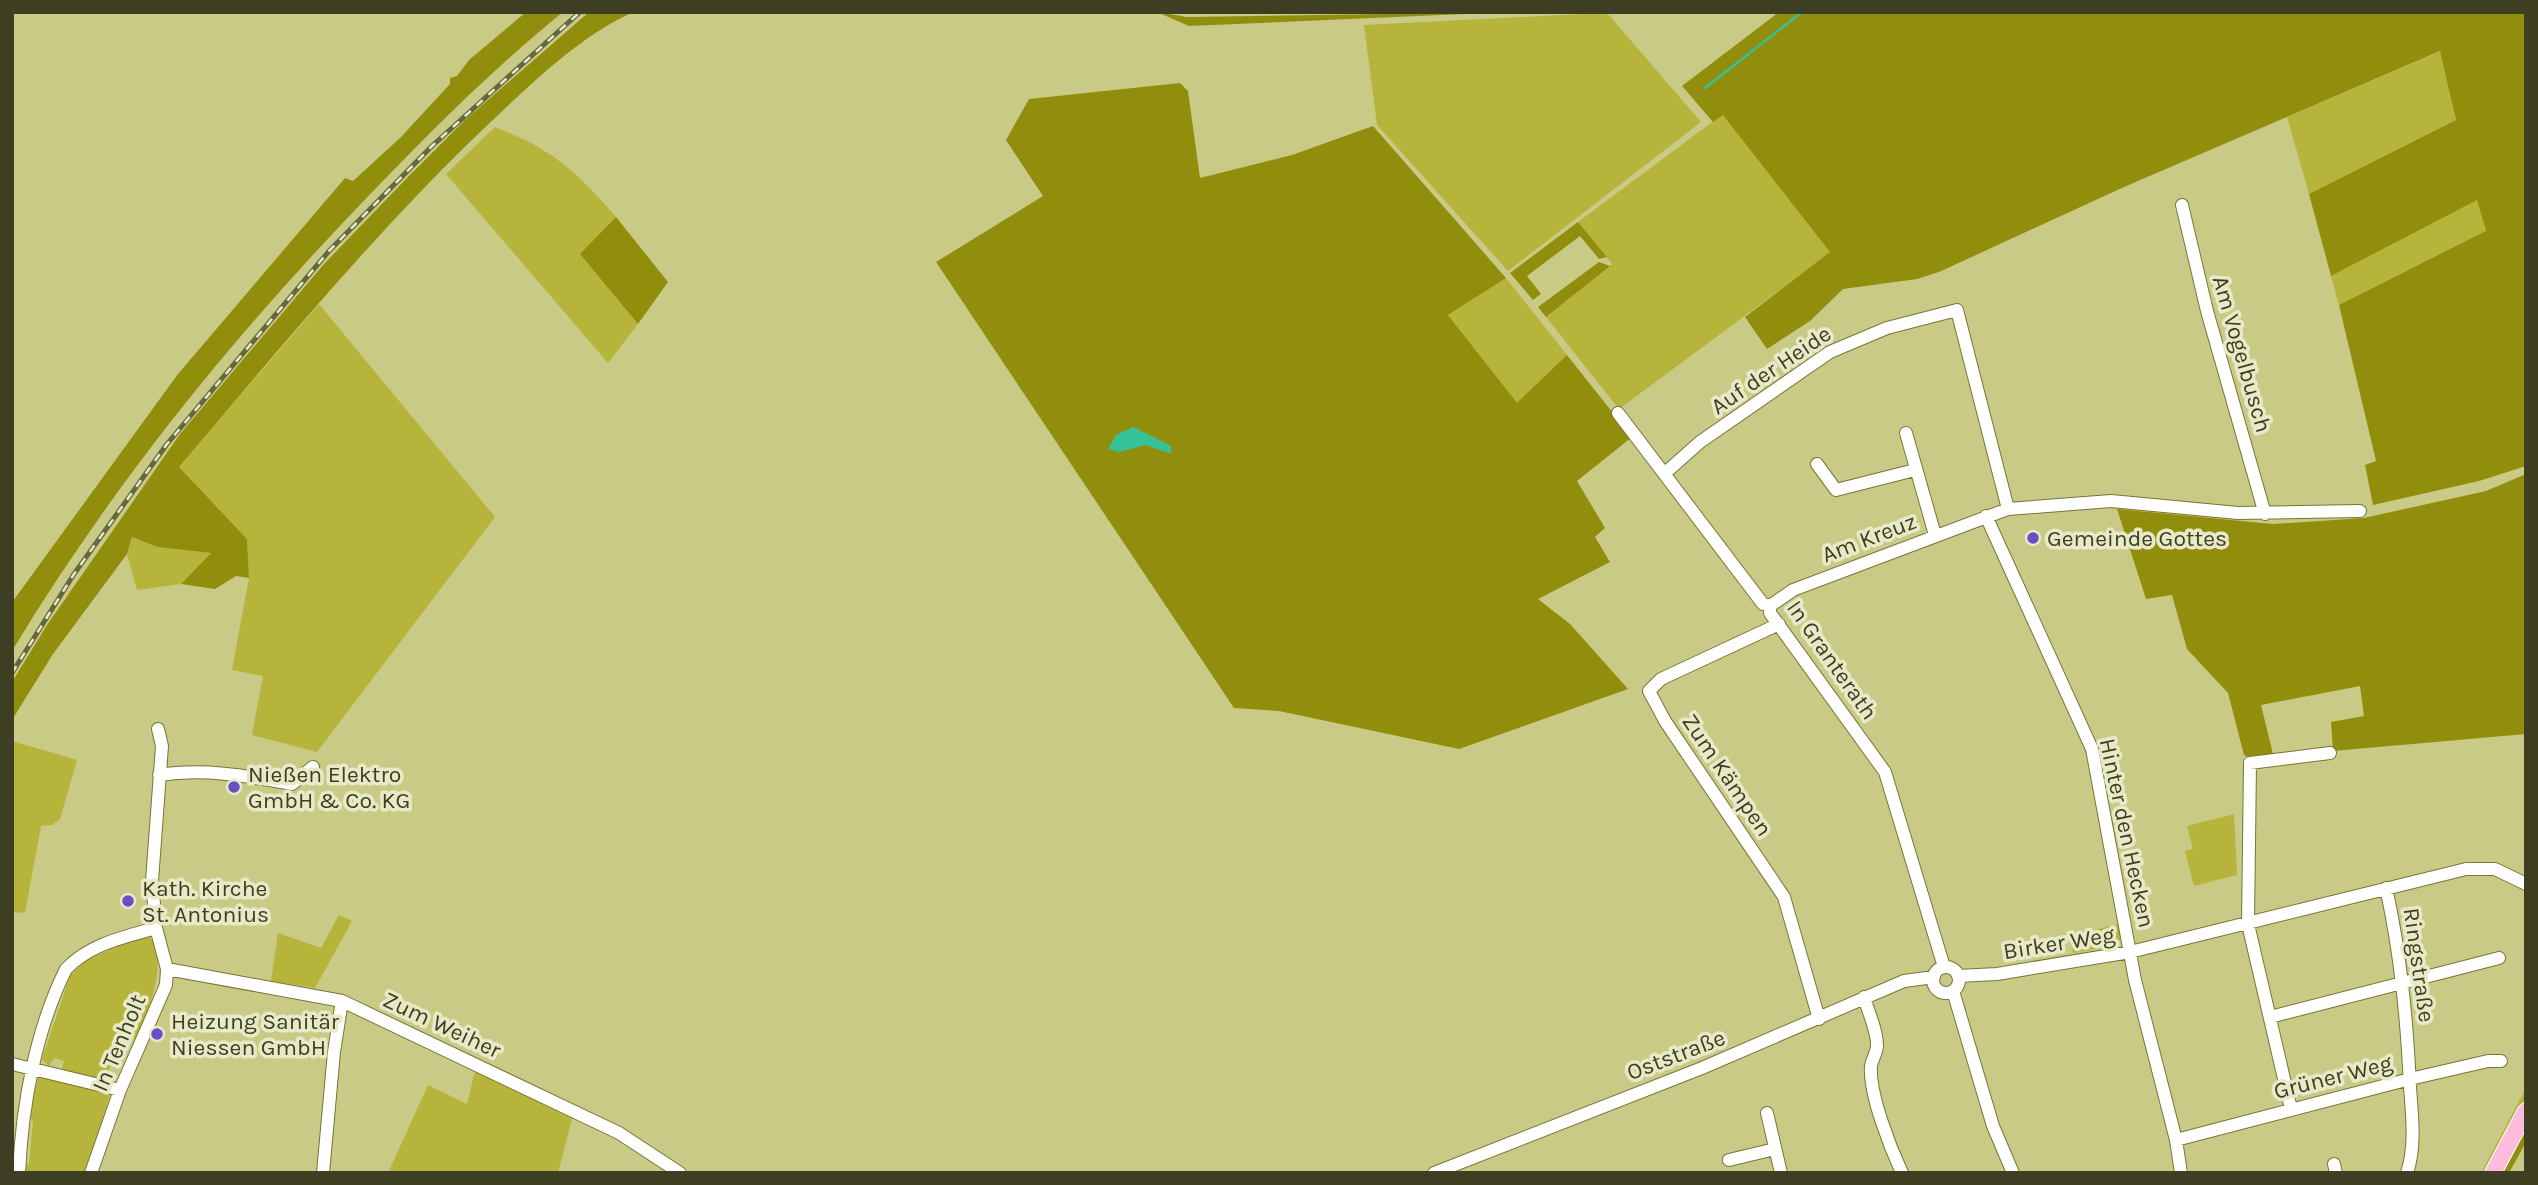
<svg xmlns="http://www.w3.org/2000/svg" width="2538" height="1185" font-family="Karla,sans-serif">
<style>
.green{fill:#b6b43a}
.forest{fill:#918e0d}
.water{fill:#35c298}
.lines{fill:none;stroke-linecap:round;stroke-linejoin:round}
.stream{stroke:#35c298;stroke-width:2.5}
.minor-casing{stroke:#777634;stroke-width:14}
.major-casing{stroke:#fff;stroke-width:18}
.minor{stroke:#fff;stroke-width:12}
.major{stroke:#fdbcde;stroke-width:16}
.rail-casing{stroke:#66663f;stroke-width:5}
.rail{stroke:#e8e9c7;stroke-width:2.5;stroke-dasharray:8;stroke-linecap:butt}
.poi-dot{fill:#684ec7;stroke:#e8e9c7;stroke-width:2.5}
.labels{text-anchor:middle;dominant-baseline:central;stroke-width:7;stroke-linejoin:round;paint-order:stroke}
.street-label{font-size:23px;fill:#3e3e22;stroke:#e8e9c7}
.poi-label{font-size:23px;fill:#3e3e22;stroke:#e8e9c7;text-anchor:start}
</style>
<rect width="100%" height="100%" fill="#caca87"/>
<!-- green -->
<path class="green" d="M1602,13L1609,15L1701,122L1508,271L1377,125L1364,25Z
M2441,51L2456,120L2309,194L2287,117Z
M1723,114L1831,252L1619,409L1546,317L1612,264L1578,222Z
M495,127C553,150 575,170 616,217L581,254L638,324L608,363L446,174Z
M2477,199L2486,232L2339,305L2331,276Z
M1506,278L1567,355L1517,404L1448,315Z
M319,304L495,517L317,752L252,735L263,676L232,670L249,578L247,539L179,467Z
M132,537L157,547L211,553L181,584L137,590L127,554Z
M12,741L77,760L60,819L52,825L41,826L25,913L12,912Z
M2234,814L2237,875L2194,886L2185,851L2193,849L2187,826Z
M339,915L352,921L315,988L271,981L278,933L321,948Z
M2119,924L2121,938L2116,945L2073,953L2069,936Z
M141,936L150,938C169,961 148,1014 136,1038L128,1036L119,1058L114,1057L106,1077L113,1081L108,1083L61,1072L64,1061L54,1058L49,1066L42,1059L70,976L85,961Z
M476,1067L573,1115L558,1173H388L428,1085L467,1104Z
M39,1075L110,1094L87,1173H24V1166L29,1164L33,1120L29,1117Z
M2526,1088V1097L2485,1173H2481Z"/>
<!-- forest -->
<path class="forest" d="M526,12H563C489,72 422,140 356,209C225,346 110,489 12,651L13,601L178,374L345,178L353,181L401,137L450,84V78L457,76L469,60Z
M589,12H634C584,33 534,81 495,118C381,225 281,347 179,467L247,539L249,578L236,576L215,589L181,584L211,553L157,547L132,537L127,554L53,654L12,720V682L47,625L180,434L324,264L405,180L466,119Z
M1157,12L1187,17L1510,12L1189,26Z
M1779,12H2526V466L2479,481L2373,505L2365,465L2376,461L2339,305L2486,231L2477,200L2331,276L2309,194L2456,120L2440,51L2124,187L1939,272L1917,279L1843,289L1810,321L1767,349L1745,317L1830,252L1723,115L1713,122L1682,86Z
M1180,83L1188,91L1200,178L1292,155L1373,126L1506,278L1448,315L1517,403L1567,355L1632,437L1577,481L1605,528L1595,537L1610,562L1538,599L1570,624L1628,689L1459,749L1279,711L1234,708L936,262L1043,196L1006,140L1029,99Z
M616,217L668,282L638,324L580,254Z
M1578,222L1607,257L1599,259L1580,236L1527,276L1541,294L1533,300L1510,273Z
M1599,262L1610,266L1546,317L1538,307Z
M2526,474V734L2333,751L2331,722L2364,716L2360,686L2261,705L2274,758L2253,760L2244,755L2228,693L2187,649L2172,595L2146,599L2117,509L2273,524L2364,518L2486,491Z
M2526,1128V1142L2509,1173H2501Z"/>
<!-- water -->
<path class="water" d="M1133,427L1171,446V454L1146,445L1119,452L1108,449L1116,435Z"/>
<g class="lines">
<!-- stream -->
<path class="stream" d="M1705,88L1802,12"/>
<defs>
<path id="minor" d="M2182,205L2207,311L2265,514
M1618,413L1763,604L1770,606
M1906,433L1935,535
M1817,464L1836,490L1915,470
M1664,474L1700,442L1830,352L1887,328L1957,310L2008,509
M1986,516L2092,749L2135,980L2176,1140L2181,1173
M1770,606L1793,590L2008,509L2111,501L2238,513L2360,511
M1770,606V613L1885,772L1944,967
M1779,624L1661,679L1649,691L1665,721L1784,897L1819,1019
M159,775C204,768 247,776 292,784L313,767
M2386,888C2401,955 2407,1019 2410,1087C2412,1115 2416,1146 2407,1173
M1933 980a13 13 0 1 1 26 0a13 13 0 1 1-26 0Z
M167,969L342,1001L619,1133L680,1173
M1958,976L1997,974L2130,952L2466,869H2495L2526,884
M1953,991L1993,1126L2013,1173
M1864,997C1868,1012 1877,1029 1877,1045C1877,1053 1872,1059 1871,1066C1869,1094 1890,1147 1902,1173
M2270,1017L2499,958
M12,1064L120,1090
M2291,1109L2248,924L2250,763L2330,753
M1767,1113L1781,1173
M2176,1140L2410,1079L2488,1061H2501
M1729,1160L1775,1149
M2334,1164L2336,1173
M19,1173C22,1105 36,1029 66,969C90,944 124,937 156,928L152,881L162,746L158,729
M91,1173L120,1090L166,985L167,969L156,928
M323,1173L334,1052L342,1001
M1434,1173L1702,1068L1904,981L1934,977"/>
<path id="major" d="M2493,1173L2526,1111"/>
</defs>
<!-- minor casing -->
<use href="#minor" class="minor-casing"/>
<!-- major casing -->
<use href="#major" class="major-casing"/>
<!-- minor -->
<use href="#minor" class="minor"/>
<!-- major -->
<use href="#major" class="major"/>
<defs>
<path id="rail" d="M12,673L74,574L167,444L329,251L432,146L580,12"/>
</defs>
<!-- rail casing -->
<use href="#rail" class="rail-casing"/>
<!-- rail -->
<use href="#rail" class="rail"/>
</g>
<!-- markers -->
<g class="poi-dot">
<circle cx="2033" cy="538" r="7"/>
<circle cx="234" cy="787" r="7"/>
<circle cx="128" cy="901" r="7"/>
<circle cx="157" cy="1034" r="7"/>
</g>
<g class="labels">
<!-- street labels -->
<g class="street-label">
<text transform="translate(2242 354) rotate(74)">Am Vogelbusch</text>
<text transform="translate(1771 370) rotate(-34)">Auf der Heide</text>
<text transform="translate(1869 538) rotate(-21)">Am Kreuz</text>
<text transform="translate(1832 660) rotate(55)">In Granterath</text>
<text transform="translate(1727 775) rotate(56)">Zum Kämpen</text>
<text transform="translate(2127 833) rotate(78)">Hinter den Hecken</text>
<text transform="translate(2059 943) rotate(-9)">Birker Weg</text>
<text transform="translate(2419 965) rotate(82)">Ringstraße</text>
<text transform="translate(442 1025) rotate(25)">Zum Weiher</text>
<text transform="translate(119 1043) rotate(-67)">In Tenholt</text>
<text transform="translate(1676 1055) rotate(-21)">Oststraße</text>
<text transform="translate(2333 1077) rotate(-14)">Grüner Weg</text>
</g>
<!-- poi labels -->
<g class="poi-label">
<text x="2047" y="538">Gemeinde Gottes</text>
<text x="248" y="774">Nießen Elektro<tspan x="248" dy="26">GmbH &amp; Co. KG</tspan></text>
<text x="142" y="888">Kath. Kirche<tspan x="142" dy="26">St. Antonius</tspan></text>
<text x="171" y="1021">Heizung Sanitär<tspan x="171" dy="26">Niessen GmbH</tspan></text>
</g>
</g>
<!-- border -->
<rect width="2538" height="1185" fill="none" stroke="#3e3e22" stroke-width="28"/>
</svg>
